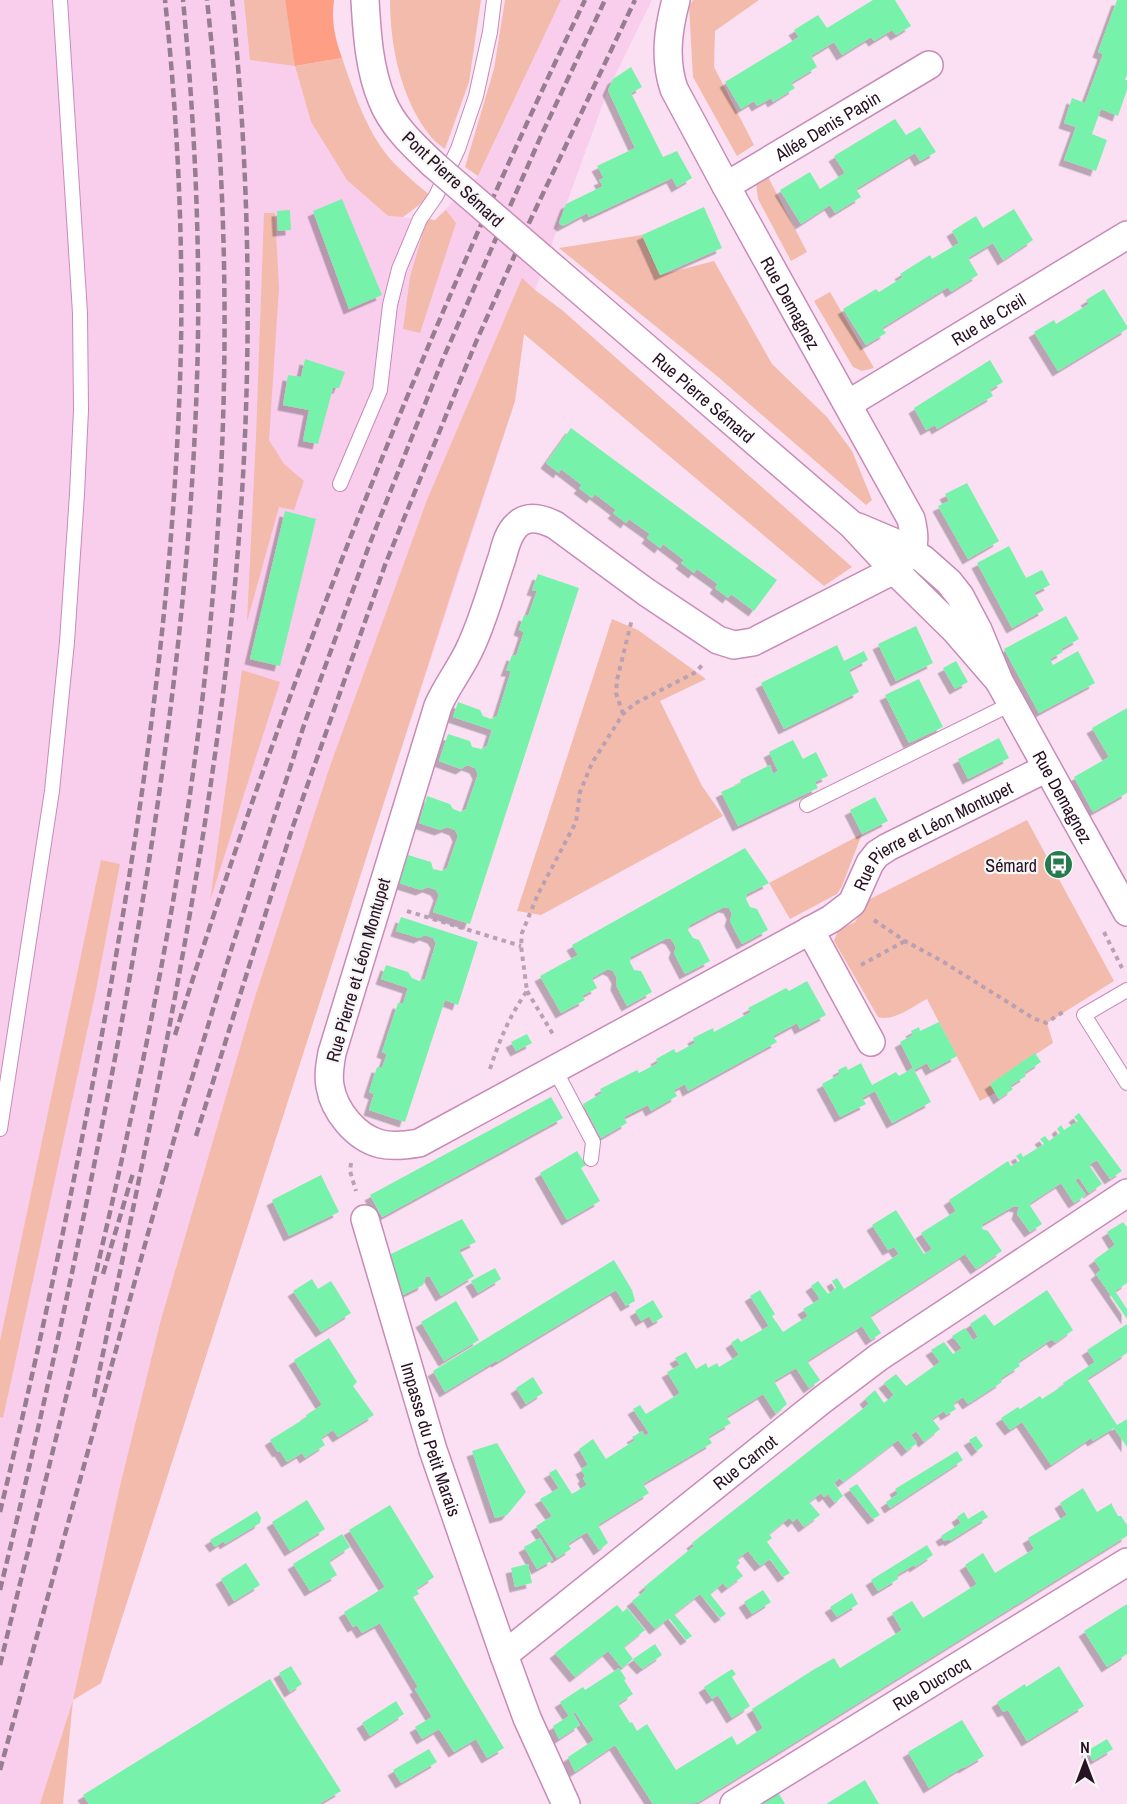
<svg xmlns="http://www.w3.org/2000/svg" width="1127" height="1804" font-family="'Archivo Narrow',sans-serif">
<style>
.built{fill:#f9ceed}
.green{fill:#f3bbac}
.forest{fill:#fe9f85}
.building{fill:#77f2ab;filter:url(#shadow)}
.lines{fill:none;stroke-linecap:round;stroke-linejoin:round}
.service-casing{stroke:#c88bb8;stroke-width:16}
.minor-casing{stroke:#c88bb8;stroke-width:30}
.path{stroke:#baa0b3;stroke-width:4;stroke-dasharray:4.5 4.5;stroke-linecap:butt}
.service{stroke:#fff;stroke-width:14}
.minor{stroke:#fff;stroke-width:27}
.rail{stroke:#967d8f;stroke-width:4.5;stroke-dasharray:9 4.5;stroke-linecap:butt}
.minor-bridge-casing{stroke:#c88bb8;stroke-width:30;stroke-linecap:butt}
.minor-bridge{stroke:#fff;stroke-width:27}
.labels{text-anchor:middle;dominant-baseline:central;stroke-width:4.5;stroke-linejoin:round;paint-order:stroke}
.street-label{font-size:18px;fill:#281123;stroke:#f6f6f6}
.poi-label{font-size:18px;fill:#281123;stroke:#f6f6f6;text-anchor:end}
</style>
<defs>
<filter id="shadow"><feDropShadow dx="-5.5" dy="5.5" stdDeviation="0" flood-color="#0004"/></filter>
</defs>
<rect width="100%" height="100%" fill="#fbe0f3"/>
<!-- built -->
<path class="built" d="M0,0H285L295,66L311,122L347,179L388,216L435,220L478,176L561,0H652L608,90L535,290L524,333L515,401L344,925L101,1683L73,1700L44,1804H0Z"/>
<!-- green -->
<path class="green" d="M244,0H285L296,66L342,58C355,95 369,140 399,168C409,178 420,187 431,196L403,217L388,216L347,180L311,122L295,66L250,60Z
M390,0H481L469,82L445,149C441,146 435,142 431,137C401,100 390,46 390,0Z
M505,0H561L478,176L465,167L494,69Z
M693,0H759L715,31L714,67L754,145L737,156L693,77L689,7Z
M767,175L807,252L791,261L758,199L756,183Z
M446,210L456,223L420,333L403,329L410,277L427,219L435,220Z
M264,213H275L279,288L269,440L284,464L304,481L294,510L279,507L247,622L256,437Z
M642,235L660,275L714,261L772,364L827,417L852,451L872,500L866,505L717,376L559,248Z
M522,278L535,290L562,310L852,567L824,586L524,334L515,401L457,575L101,1683L73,1700L63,1804H40L73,1700L120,1486L160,1323L254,1000L330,766L427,500Z
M830,292L874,368L862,371L853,367L814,301Z
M612,619L638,630L706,679L660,701L702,786L723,816L541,915L517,911Z
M242,670L280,682L210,901Z
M1027,820L1114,981L1047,1023L1053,1043L990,1084L995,1093L980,1101L927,999C913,1006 894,1022 878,1017L834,941L838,930L855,922L870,899Z
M862,834L842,886L837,894L790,919L769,883Z
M101,860L120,864L95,995L3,1418L0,1417V1341Z"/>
<!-- forest -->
<path class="forest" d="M285,0H334C331,21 335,38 342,58L295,66Z"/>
<!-- building -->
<path class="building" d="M873,0H895L911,26L896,35L892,30L874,41L871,37L842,55L834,42L811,56L817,67L791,83L795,88L773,102L771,98L757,106L754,101L741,109L725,82L799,37L794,30L818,15L827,28Z
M1117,0H1127V75L1125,80H1127V90L1118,116L1101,109L1092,134L1107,140L1096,171L1064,160L1076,127L1064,123L1072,98L1085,103L1103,54L1098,52Z
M631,67L642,87L631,93L663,157L677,151L692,178L677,187L672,178L589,217L587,213L563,226L559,223L566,204L603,186L599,180L604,178L597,166L635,148L608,90L613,79Z
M895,119L906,135L920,127L936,152L920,161L915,153L856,189L861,197L835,213L830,205L801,224L780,190L810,172L820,189L845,173L834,156Z
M342,199L382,295L349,309L313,211Z
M704,207L722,248L660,275L642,235Z
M1014,209L1033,240L1003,260L993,243L968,258L978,275L951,292L948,287L882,328L886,333L866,345L843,309L876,289L879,292L903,277L900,274L930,255L932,259L959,243L952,231L976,216L983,228Z
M290,210L291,230L278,231L277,211Z
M1104,289L1127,326V329L1058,371L1034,332L1054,320L1056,324L1089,304L1086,300Z
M305,359L345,372L339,388H333L318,444L303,441L309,410L283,405L288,375L301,377Z
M990,360L1003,382L990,390L993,396L937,429L935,425L926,430L914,408Z
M571,428L777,580L754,611L731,594L728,598L715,588L718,584L697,569L694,573L681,563L684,560L663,544L660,548L647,538L650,534L629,519L626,523L613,513L616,510L595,494L592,498L579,488L582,485L561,469L559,473L546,463Z
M967,483L999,541L968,559L938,506L949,501L945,494Z
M285,511L316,519L280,666L250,659Z
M1009,546L1026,578L1042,570L1050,585L1034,593L1044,610L1012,628L977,563Z
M538,574L579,588L470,924L433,912L439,895L436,890L428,887L421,890L399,883L408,855L431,862L433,869L442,871L447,868L458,836L455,830L447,827L440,830L419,823L427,796L450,804L453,809L461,812L466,809L478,774L475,768L467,765L461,769L439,761L448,734L470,741L472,747L481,749L487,746L492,730L453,717L458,702L480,710L483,716L491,719L497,716L511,671H506L512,655L516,656L524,632L519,630L524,615L528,616L537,591L532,590Z
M1066,616L1079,639L1061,649L1063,652L1050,659L1053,665L1078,651L1095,683L1039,713L1004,649Z
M916,626L933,663L896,681L878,644Z
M837,645L844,661L864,651L868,660L849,670L859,692L784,729L761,683Z
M956,661L968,682L955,689L943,668Z
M919,679L943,727L909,743L885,695Z
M1127,708V793L1093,812L1074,777L1109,757L1092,728Z
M999,738L1009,758L968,779L958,759Z
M793,740L803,759L816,752L828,776L815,782L818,788L738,826L721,792L741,783L740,780L770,765L773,774L778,771L769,752Z
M875,797L888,821L862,834L850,810Z
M745,848L769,883L747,894L746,899L750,907L757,909L768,930L742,944L730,921L732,914L729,908L724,907L690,925L688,930L693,938L699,940L710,961L685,974L674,953L676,947L671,939L667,938L631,957L630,962L634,970L641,971L652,992L627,1006L616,985L617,978L613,971L608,969L592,978L597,988L582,996L585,1000L561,1013L540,976L578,955L572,945Z
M401,917L478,942L458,1005L445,1000L405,1122L369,1110L374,1094L369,1092L377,1067L382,1068L387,1054L382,1052L398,1003L403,1004L408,988L381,979L386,965L408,972L412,978L419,981L425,979L436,943L433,938L425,935L419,938L396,931Z
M807,981L826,1015L800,1029L797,1023L773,1036L777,1042L688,1091L685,1084L674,1090L677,1096L651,1111L648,1105L624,1117L627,1123L601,1138L583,1104L602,1093L600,1089L637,1070L639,1073L658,1063L656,1059L674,1049L676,1053L695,1043L693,1038L713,1028L714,1032L751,1012L748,1008L786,988L789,991Z
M939,1022L957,1056L931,1070L927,1063L914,1070L931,1102L892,1123L875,1091L862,1098L866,1104L840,1117L822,1084L840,1074L838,1070L846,1066L848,1070L861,1063L872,1085L896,1072L899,1076L913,1068L900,1042L913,1035L911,1031L919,1027L920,1031Z
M527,1034L532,1043L516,1051L511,1042Z
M1035,1053L1041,1062L1024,1073L1026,1076L1010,1086L1013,1089L999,1099L990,1084Z
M551,1097L563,1118L382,1217L370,1195Z
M1079,1113L1122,1171L1110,1179L1097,1160L1089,1165L1102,1184L1089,1193L1079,1178L1075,1180L1086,1195L1074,1203L1061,1183L1029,1204L1042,1224L1030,1232L1017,1214L1019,1207L1014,1206L983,1224L982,1229L988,1231L1002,1251L976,1269L965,1254L870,1316L881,1333L871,1340L862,1326L807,1361L820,1380L809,1388L796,1368L774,1381L787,1404L776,1414L763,1394L726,1417L731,1423L708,1437L712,1443L643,1484L649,1493L598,1525L608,1543L599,1550L587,1532L568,1544L571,1549L557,1558L536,1526L552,1516L540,1499L559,1488L549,1473L556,1469L572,1494L587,1485L583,1478L585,1476L581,1469L588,1465L579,1449L593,1439L606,1459L635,1440L632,1437L636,1435L642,1431L645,1436L649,1433L633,1409L640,1405L646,1414L680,1393L667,1372L680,1365L675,1358L686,1352L696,1369L706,1363L708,1368L717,1363L719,1367L739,1355L731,1343L738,1338L741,1342L769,1326L750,1296L760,1290L775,1314L772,1316L783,1332L808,1316L803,1309L820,1299L811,1286L818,1281L828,1294L836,1288L832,1281L837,1278L844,1289L899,1254L894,1247L888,1250L872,1225L896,1210L924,1254L932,1249L921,1233L956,1211L949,1200L1008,1161L1011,1166L1020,1161L1016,1156L1021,1153L1023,1157L1044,1144L1040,1139L1045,1136L1049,1141L1060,1133L1057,1129L1061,1125L1064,1130L1078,1121L1074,1117Z
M577,1151L586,1165L581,1168L600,1201L567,1220L540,1173Z
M321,1175L339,1212L289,1236L272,1200Z
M462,1219L476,1242L459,1250L474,1276L441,1296L430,1277L426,1276L423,1285L401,1296L387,1256Z
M1123,1222L1127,1227V1283L1115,1291L1127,1309V1319L1096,1274L1101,1270L1094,1260L1115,1245L1107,1232Z
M614,1260L632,1290L635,1301L626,1306L616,1290L497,1362L496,1361L445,1392L433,1371Z
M495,1268L501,1279L478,1293L471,1281Z
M312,1279L318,1289L331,1281L351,1313L321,1332L293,1291Z
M1047,1290L1073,1330L1055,1343L1052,1339L1018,1362L1020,1366L1000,1379L1002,1382L968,1404L963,1397L953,1404L956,1409L946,1415L944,1411L932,1419L940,1429L924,1442L916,1431L911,1435L917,1443L907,1451L898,1440L843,1482L840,1478L834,1483L843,1496L835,1503L828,1494L824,1497L821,1493L809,1502L820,1515L804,1527L797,1518L793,1522L789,1518L769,1534L772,1538L767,1542L790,1573L783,1577L770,1559L760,1566L748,1551L737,1559L740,1563L736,1567L743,1576L727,1588L723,1583L710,1594L726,1614L720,1618L700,1594L674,1614L692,1636L686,1640L669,1618L655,1629L632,1601L646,1590L644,1587L694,1546L692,1543L869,1404L865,1399L875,1390L884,1403L894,1395L884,1383L896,1374L906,1386L940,1362L931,1350L944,1342L953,1354L962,1348L952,1336L965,1328L973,1340L978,1337L970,1324L985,1314L994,1326Z
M653,1300L663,1317L653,1323L649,1316L641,1321L635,1311Z
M456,1301L479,1340L444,1361L421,1322Z
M1127,1324V1353L1087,1379L1117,1425L1127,1419V1447L1114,1428L1093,1441L1091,1438L1051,1465L1022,1422L1010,1430L1001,1418L1018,1407L1020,1409L1040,1396L1042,1399L1064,1385L1063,1383L1095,1362L1087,1350Z
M329,1338L357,1382L353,1386L374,1415L338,1437L333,1430L321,1438L325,1445L305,1458L302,1453L287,1462L280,1451L278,1452L270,1440L307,1417L306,1415L322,1405L294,1360Z
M533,1377L543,1393L526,1404L516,1388Z
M976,1436L983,1446L977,1451L969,1440Z
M497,1443L526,1492L507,1515L495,1518L472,1451Z
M957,1451L963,1460L890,1508L886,1502L898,1494L895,1489Z
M857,1484L880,1515L873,1519L849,1489Z
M1083,1488L1097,1512L1112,1503V1505L1118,1516H1121L1127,1525V1536L697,1803L653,1804L615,1745L575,1772L568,1757L594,1740L575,1712L573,1713L580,1725L559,1739L553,1726L569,1716L560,1702L583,1687L585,1690L619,1668L626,1679L624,1680L633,1694L618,1704L630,1723L632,1722L637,1731L647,1724L676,1770L732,1736L737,1745L763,1728L752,1709L813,1670L834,1658L840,1668L902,1630L892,1613L912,1601L923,1618L977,1584L965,1565L983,1553L995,1573L1034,1549L1028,1538L1067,1515L1060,1503Z
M307,1500L325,1529L290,1551L272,1522Z
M390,1505L434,1577L416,1589L419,1594L413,1597L504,1748L487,1758L476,1739L454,1752L439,1729L422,1739L415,1727L432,1717L415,1689L418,1687L380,1623L362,1633L357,1625L353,1627L344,1612L385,1587L349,1530Z
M983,1510L988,1517L950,1541L949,1539L944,1541L941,1536L961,1523L957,1517L964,1512L968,1519Z
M257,1511L261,1518L260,1523L225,1544L224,1541L215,1547L210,1540Z
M342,1534L350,1547L329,1561L337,1575L310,1591L293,1564Z
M540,1538L553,1560L537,1569L524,1547Z
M927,1545L933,1555L915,1567L914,1565L897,1575L898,1579L878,1591L871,1580Z
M246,1563L260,1585L234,1601L221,1579Z
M528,1564L532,1583L515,1587L511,1568Z
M763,1590L771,1602L752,1614L744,1602Z
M852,1593L858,1604L837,1617L830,1607Z
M1127,1604V1654L1107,1667L1084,1631Z
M617,1605L623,1612L627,1608L645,1630L624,1647L633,1659L622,1668L608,1651L575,1677L555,1653Z
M655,1644L662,1655L642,1669L633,1659Z
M291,1666L302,1684L290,1692L279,1673Z
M1059,1666L1084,1706L1027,1741L1008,1710L1003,1712L997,1702L1025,1684L1026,1687Z
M732,1669L736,1674L732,1677L750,1706L732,1718L718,1695L712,1699L704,1687Z
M270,1679L341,1791L319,1804H89L83,1795Z
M396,1701L404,1714L370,1736L362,1723Z
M962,1720L984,1756L964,1768L963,1767L929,1788L908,1752Z
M1107,1739L1113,1749L1093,1761L1087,1751Z
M429,1749L437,1762L401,1783L393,1770Z
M865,1780L879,1804H826Z
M778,1792L785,1804H760Z"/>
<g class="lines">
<defs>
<path id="service" d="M340,484L380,390L390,305L399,269L420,219L436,196L458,149L476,96L490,32L494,0
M807,805L1011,704
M1127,990L1084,1015L1127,1083
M554,1068L593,1142L591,1159
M0,1129L52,791L67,642L77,494L81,410L80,313L60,0"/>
<g id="minor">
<path d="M365,0C367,33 369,69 382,100C392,126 414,146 433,164"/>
<path id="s1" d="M676,0C668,30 664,59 674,89L726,186L911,519C918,548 913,550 894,570L753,642L734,645L718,640L646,592L555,525C543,519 528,514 517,525C508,533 505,547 502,558C492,587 484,618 471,646C462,667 447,685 438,706L332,1053C330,1064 328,1075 330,1086C334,1111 356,1138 381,1144C393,1147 407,1145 419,1143L831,919L852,903L870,863L877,854L888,847L1047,768"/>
<path id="s2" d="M726,186L929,65"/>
<path id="s3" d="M556,270L852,525L894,570L954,629L999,681"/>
<path id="s4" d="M848,404L1127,235"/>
<path id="s5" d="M858,527L896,543L923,559L949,582L960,596L978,630L999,681L1127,912"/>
<path d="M810,930L871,1042"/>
<path id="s6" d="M365,1219L433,1450L504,1655"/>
<path id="s7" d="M566,1804L527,1718L504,1655L822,1400L879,1357L1127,1193"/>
<path id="s8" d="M734,1804L1127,1562"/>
</g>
</defs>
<!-- service casing -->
<use href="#service" class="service-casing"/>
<!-- minor casing -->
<use href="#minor" class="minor-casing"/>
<!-- path -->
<path class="path" d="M623,714L616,693L617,680L632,619
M407,911L521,946
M874,920L905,941L942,961L1033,1018L1046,1023L1063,1012
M1104,932L1122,968
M861,965L905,941
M527,991L554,1036
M490,1069C499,1041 510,1015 527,991L521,946L522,933L538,894L576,822L580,792L592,763L623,714L634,704L696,672L703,664
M351,1163L350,1171L356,1191"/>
<!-- service -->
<use href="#service" class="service"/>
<!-- minor -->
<use href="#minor" class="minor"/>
<!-- rail -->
<path class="rail" d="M175,1035C286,681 424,334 585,0
M196,1136L292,829L385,565L476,342L529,223L635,0
M103,1274L133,1173
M94,1397C145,1149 200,902 228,651C253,435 254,216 232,0
M0,1512C41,1343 77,1172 108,1001C147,784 176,566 181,345C183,230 177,114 165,0
M0,1590C45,1406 84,1222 119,1037C159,819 190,601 197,379C201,253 195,126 183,0
M0,1665C71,1374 149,1083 191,787C228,527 236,261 207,0
M0,1770L181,1114L233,944L305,722L370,543L442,361L541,136L605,0"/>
<defs>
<path id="minor-bridge" d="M433,164L556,270"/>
</defs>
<!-- minor-bridge casing -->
<use href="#minor-bridge" class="minor-bridge-casing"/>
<!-- minor-bridge -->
<use href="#minor-bridge" class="minor-bridge"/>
</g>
<!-- icons -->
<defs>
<symbol id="bus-disc" viewBox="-11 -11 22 22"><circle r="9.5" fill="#267b4e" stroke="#f6f6f6"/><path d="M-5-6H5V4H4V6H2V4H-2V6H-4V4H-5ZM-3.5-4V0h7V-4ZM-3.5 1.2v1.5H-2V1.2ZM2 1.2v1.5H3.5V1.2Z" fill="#fff"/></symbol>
</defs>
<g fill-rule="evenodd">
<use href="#bus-disc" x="1042" y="848" width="33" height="33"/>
</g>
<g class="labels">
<!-- street labels -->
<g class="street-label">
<text stroke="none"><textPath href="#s2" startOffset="118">Allée Denis Papin</textPath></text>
<text transform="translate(453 179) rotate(43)">Pont Pierre Sémard</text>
<text stroke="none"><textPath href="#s1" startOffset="334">Rue Demagnez</textPath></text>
<text stroke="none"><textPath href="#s4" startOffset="164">Rue de Creil</textPath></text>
<text stroke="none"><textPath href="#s3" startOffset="195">Rue Pierre Sémard</textPath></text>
<text stroke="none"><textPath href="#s5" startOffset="351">Rue Demagnez</textPath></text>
<text stroke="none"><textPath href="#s1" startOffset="2394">Rue Pierre et Léon Montupet</textPath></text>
<text transform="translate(358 970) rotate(-74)">Rue Pierre et Léon Montupet</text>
<text stroke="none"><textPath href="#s6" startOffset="230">Impasse du Petit Marais</textPath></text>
<text stroke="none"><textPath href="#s7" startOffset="470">Rue Carnot</textPath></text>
<text stroke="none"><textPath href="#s8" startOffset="231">Rue Ducrocq</textPath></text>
</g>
<!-- poi labels -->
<g class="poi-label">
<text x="1037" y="865">Sémard</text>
</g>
</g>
<!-- north arrow -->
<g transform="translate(1085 1762)" stroke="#f6f6f6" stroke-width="4.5" paint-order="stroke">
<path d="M0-4.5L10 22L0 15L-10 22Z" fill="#281123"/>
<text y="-9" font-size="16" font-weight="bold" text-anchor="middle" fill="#281123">N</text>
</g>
</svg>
